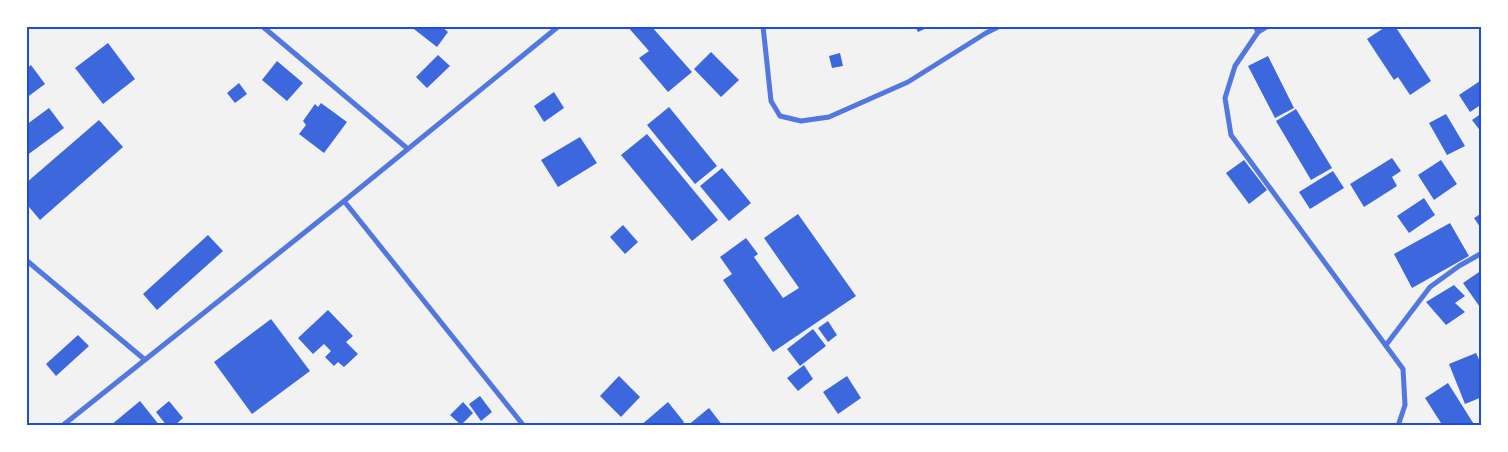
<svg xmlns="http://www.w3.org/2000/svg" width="1508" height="452" font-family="Rubik,sans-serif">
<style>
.building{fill:#3d67dc}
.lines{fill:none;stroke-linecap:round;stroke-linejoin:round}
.minor{stroke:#5277de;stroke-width:5}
.neatline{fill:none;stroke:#1d4ed8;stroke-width:2}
</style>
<rect width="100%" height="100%" fill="#f2f2f2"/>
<!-- building -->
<path class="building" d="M410,26H441L448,32L437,47Z
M627,26H651L692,72L668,92L639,58L649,51Z
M915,26H931L918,32Z
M1387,26H1395L1431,81L1410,95L1398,77L1394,80L1367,39Z
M108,43L135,79L103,104L75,68Z
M711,52L739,80L721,97L694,69Z
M840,53L843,66L832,68L829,56Z
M438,55L450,66L427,88L416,77Z
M1268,56L1294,108L1275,118L1248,66Z
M277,61L303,83L287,101L262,80Z
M31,65L45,84L26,98V69Z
M1480,81L1482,84V104L1470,112L1459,95Z
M239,83L247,94L235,103L227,93Z
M554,92L564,108L544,122L534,106Z
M321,103L347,122L324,153L299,134L306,125L303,121L315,104L318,107Z
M669,107L717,166L695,184L647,125Z
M49,108L64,128L26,156V125Z
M1296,109L1332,168L1311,180L1276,121Z
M1482,113V133L1472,120Z
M1446,114L1465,146L1447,155L1429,123Z
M99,120L123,147L40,220L29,207L26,209V183Z
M647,134L718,220L692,241L621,155Z
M580,137L597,163L558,187L541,160Z
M1392,158L1401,171L1392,177L1397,186L1364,207L1350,184Z
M1244,160L1267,190L1249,204L1226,173Z
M1441,160L1457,184L1434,200L1418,175Z
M722,168L751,203L729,221L700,186Z
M1333,171L1344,188L1310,209L1299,192Z
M1424,198L1435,215L1409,233L1397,216Z
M1482,213V230L1474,218Z
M798,214L856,296L773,352L723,280L732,274L720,257L746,238L758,254L754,257L783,298L799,288L764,238Z
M1450,223L1469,256L1412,288L1394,254Z
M623,225L638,242L625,254L610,237Z
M208,235L223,251L157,310L143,294Z
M1482,270V310L1463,283Z
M1454,285L1465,296L1455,303L1465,312L1446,325L1426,302Z
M328,310L353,336L346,342L358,354L344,367L338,362L334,366L325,357L331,351L324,344L313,354L298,338Z
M271,319L310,371L252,414L214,362Z
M828,321L837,335L828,342L818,328Z
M813,329L826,346L800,366L787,349Z
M78,335L89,346L56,376L46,364Z
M1476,353L1482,366V397L1465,404L1449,364Z
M804,365L813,379L798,391L787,378Z
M619,376L640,397L621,417L600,396Z
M847,376L861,398L838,414L823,392Z
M1448,383L1475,426H1438L1441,423L1425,398Z
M480,396L492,412L481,421L469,404Z
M140,401L160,426H112L111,425Z
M169,401L183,418L174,426H167L156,412Z
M463,402L473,413L461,425L450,415Z
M668,402L684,422L680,426H640Z
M709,408L723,426H687Z"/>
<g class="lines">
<!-- minor -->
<path class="minor" d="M262,26L408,149
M763,26L771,101L780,116L801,121L829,117L908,82L986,33L1000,26
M1255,26L1258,32L1268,26
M1258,32L1235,66L1225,98L1231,135L1403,369L1405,405L1398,426
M344,201L524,426
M26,260L144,359
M1386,345L1430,287L1459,266L1482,253
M62,426L344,201L559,26"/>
</g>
<!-- border -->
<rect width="1508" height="452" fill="none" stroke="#ffffff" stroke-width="55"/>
<rect x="28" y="28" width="1452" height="396" class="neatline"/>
</svg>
